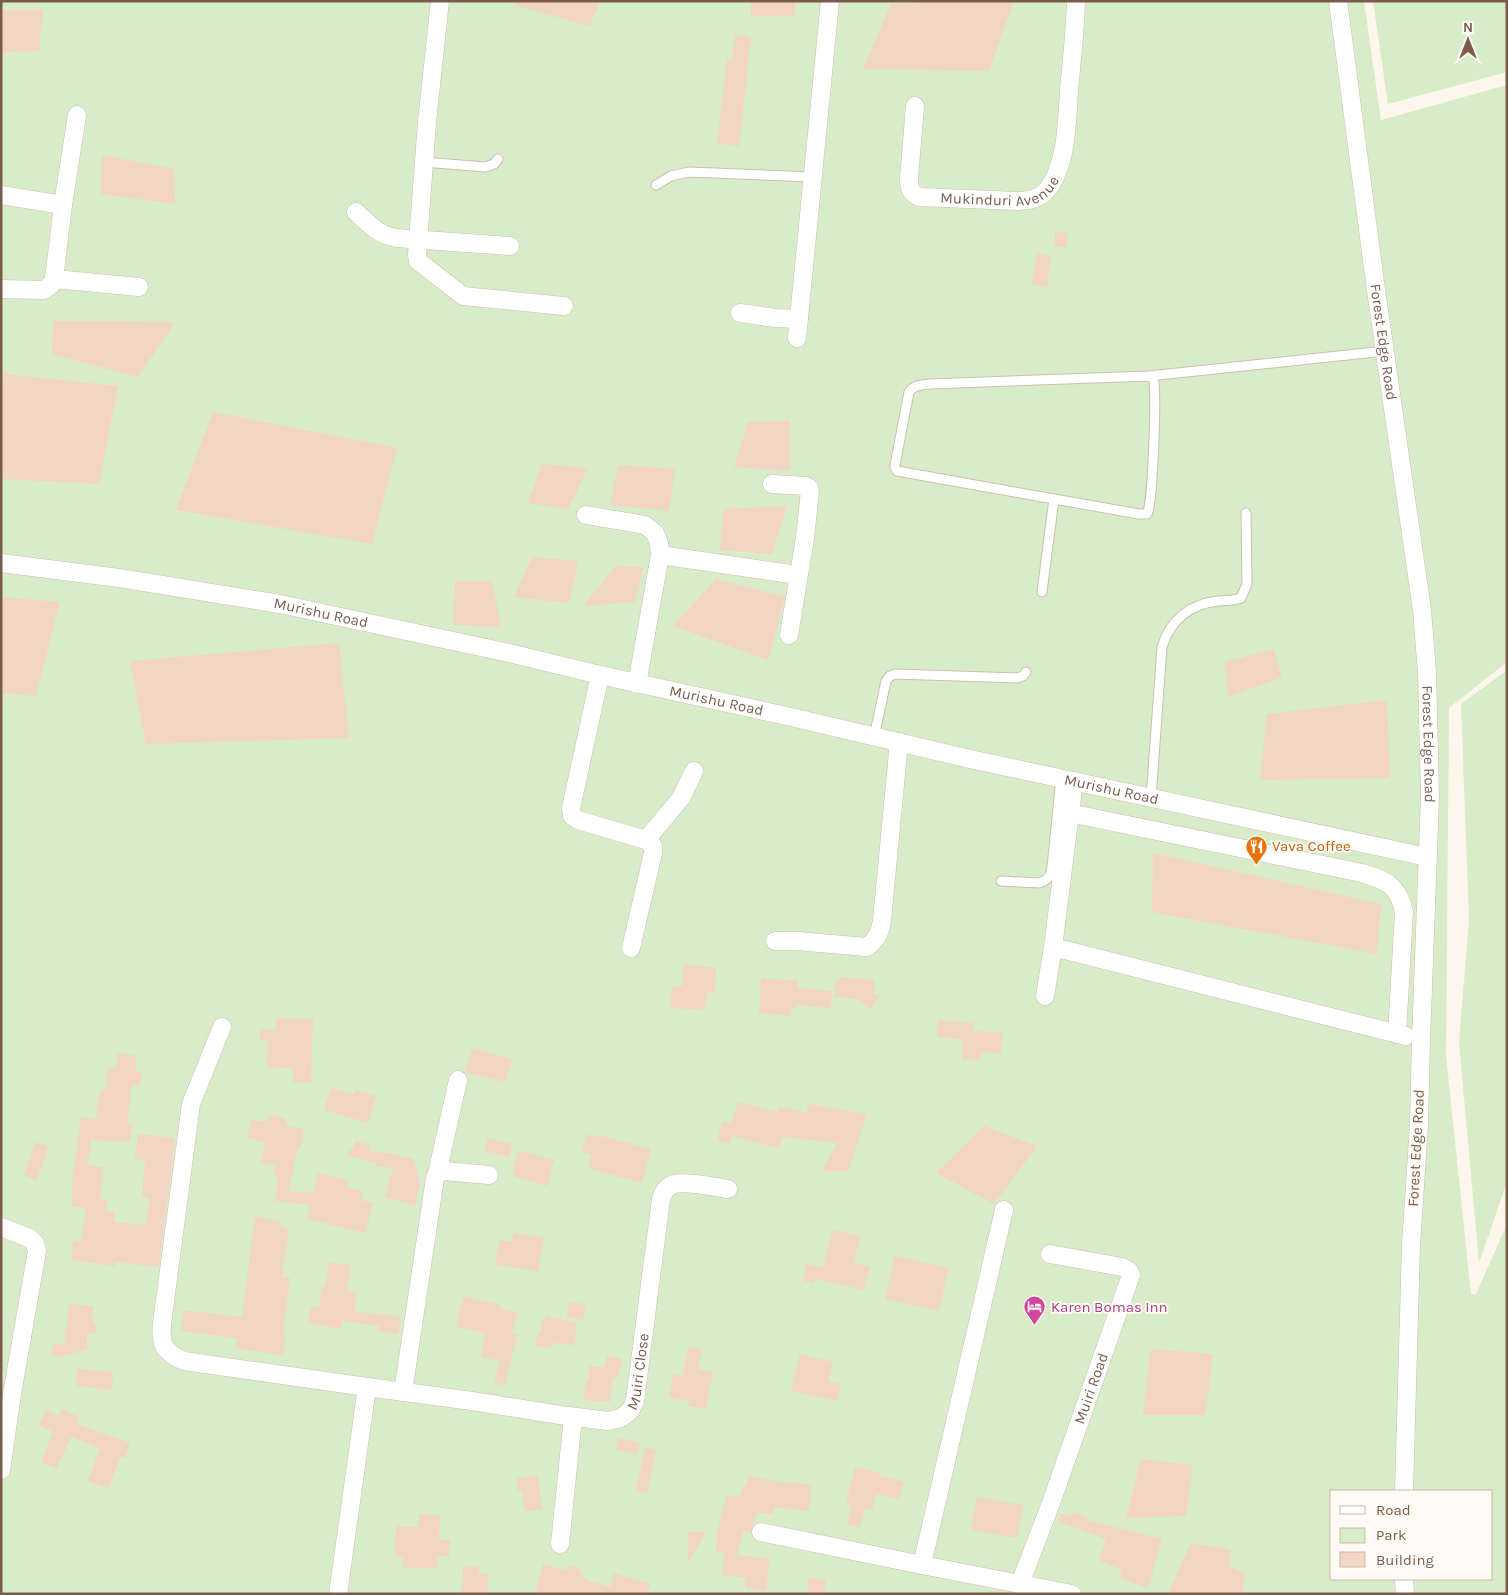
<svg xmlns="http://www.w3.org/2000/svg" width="1508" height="1595" font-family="Karla,sans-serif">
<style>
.green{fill:#d8ecc9;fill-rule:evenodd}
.building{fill:#f3d5c3}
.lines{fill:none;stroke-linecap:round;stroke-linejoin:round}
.service-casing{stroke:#d1beb0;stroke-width:11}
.minor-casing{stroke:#d1beb0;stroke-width:19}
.service{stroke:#fff;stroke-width:9}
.minor{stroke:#fff;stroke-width:18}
.labels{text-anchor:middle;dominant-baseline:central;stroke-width:4;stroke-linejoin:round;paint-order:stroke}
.street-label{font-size:15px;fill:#7a5c4d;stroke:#fffaf3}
.food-label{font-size:15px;fill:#c56008;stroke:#fffaf3;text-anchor:start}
.hotel-label{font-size:15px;fill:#b23c85;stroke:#fffaf3;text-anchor:start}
</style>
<rect width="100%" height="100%" fill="#fdf6ec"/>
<!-- green -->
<path class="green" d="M1,1H1364L1381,120L1507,85V662L1449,708L1446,1055L1471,1294H1476L1507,1224V1594H1ZM1332,1491H1492V1579H1332Z
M1373,1H1507V72L1388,104Z
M1507,670V1182L1479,1263L1459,1043L1469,920L1461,704Z"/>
<!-- building -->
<path class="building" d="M515,1H601L589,26L514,5Z
M751,1H795V16H751Z
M958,1H1014L989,71L863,69L891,4Z
M1,10H43L39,51L1,52Z
M735,35L751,37L739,146L717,143L727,60L732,61Z
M102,155L174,169L175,204L101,194Z
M1055,232L1068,233L1066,247L1054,246Z
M1037,253L1051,256L1047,287L1032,285Z
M53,321L175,322L138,377L52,354Z
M4,374L118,386L99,484L1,479V389Z
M213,412L397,448L372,544L176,510Z
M790,421V471L734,467L748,422Z
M542,464L588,468L568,509L528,503Z
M618,465L675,469L669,511L610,505Z
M787,506L772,554L720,550L724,509Z
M532,557L578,561L569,603L514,597Z
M616,566L643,567L635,602L583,606Z
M716,579L785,597L768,660L673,626Z
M455,581H492L501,627L453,625Z
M1,597L60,602L36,696L1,693Z
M339,643L349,738L146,744L130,661Z
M1274,649L1282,677L1228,697L1225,662Z
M1387,700L1390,778L1260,780L1267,714Z
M1153,853L1381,904L1377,954L1152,912Z
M684,964L716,968L715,993L707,992L705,1010L670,1008L672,986H682Z
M839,977L875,980L873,995H880L870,1009L857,999L834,997L836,981H839Z
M761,978L798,981V988L832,991L831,1008L796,1005V1009H791V1016L759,1013Z
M276,1018L313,1019L311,1083L293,1082V1068L267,1067L268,1041H260V1030H276Z
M938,1020L973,1023V1031L1002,1032L1001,1053L981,1052L980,1060L962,1059L963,1039L937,1037Z
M472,1048L512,1059L505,1082L465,1072Z
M118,1053L137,1056L135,1071L142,1072L140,1086L132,1085L127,1124H132L130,1142L91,1140L88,1165L104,1167L100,1199L107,1200L106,1211L115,1212L114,1222L146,1225L150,1198L142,1197L145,1160L135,1159L138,1134L175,1138L159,1267L115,1262V1266L71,1260L73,1241L81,1242L86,1208L71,1206L73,1190H71L81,1117L96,1120L100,1090L105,1091L108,1069L116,1067Z
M331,1088L354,1094L355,1090L376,1096L368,1123L324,1110Z
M738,1102L778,1112L779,1107L785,1109V1107L807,1113L808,1104L867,1114L848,1171H822L837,1143L782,1137L779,1148L732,1136L729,1144L717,1141L722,1121L732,1123Z
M270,1115L285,1118L287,1126L304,1129L301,1148L297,1149L289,1191L313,1193L318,1173L348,1180L346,1187L363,1192L361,1200L373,1203L365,1233L307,1219L310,1205L275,1201L278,1177L274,1176L276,1166L261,1163L265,1142L247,1138L251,1120L264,1122L265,1119H269Z
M984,1126L1037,1146L994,1204L936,1173Z
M587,1134L596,1137L597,1135L651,1149L642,1183L588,1168L592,1154L582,1152Z
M488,1138L512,1144L509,1157L485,1151Z
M355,1141L370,1145L369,1151L400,1155V1157L413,1158L420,1183L415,1205L385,1198L393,1168L376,1166V1163L348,1156L350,1149H353Z
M35,1142L48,1146L37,1180L24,1176Z
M518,1150L554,1160L547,1186L513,1176L515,1169H513Z
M255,1217L280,1221L281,1228L289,1229L282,1277L290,1278L283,1334H286L283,1355L235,1348L237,1338L181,1331L184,1310L242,1317Z
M832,1230L860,1236L854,1263L870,1267L864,1290L815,1279L814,1283L803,1281L807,1264L823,1268Z
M513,1233L544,1237L538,1271L495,1265L499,1240L512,1242Z
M895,1256L949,1268L939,1311L885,1299Z
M329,1262L350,1265L347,1291L357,1293L354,1311L380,1315L381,1313L401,1317L398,1334L378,1331L379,1326L342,1321L341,1329L308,1323L311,1306L319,1307L322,1286L325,1287Z
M463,1297L501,1304L500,1309L517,1312L512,1333L517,1334L505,1386L494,1383L500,1361L481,1357L485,1333L456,1327Z
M569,1302L586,1304L583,1320L567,1317Z
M69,1304L93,1306L92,1320L95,1323L96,1333H87V1347L92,1348L61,1357L51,1356L53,1343L64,1345Z
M546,1316L576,1323L575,1345L552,1343L551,1348L535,1346L538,1334H540L543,1318L545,1319Z
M688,1347L702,1349L698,1369L713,1372L706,1409L688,1406L689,1401L669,1397L673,1374L683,1376Z
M1151,1349L1213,1354L1205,1415H1143Z
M800,1354L833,1362L828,1381L841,1384L837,1401L791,1391Z
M607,1356L622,1359L617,1378L613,1377L610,1402L584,1400L586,1379L589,1380V1366L604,1367Z
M77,1369L113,1372L112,1390L76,1386Z
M61,1409L79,1417L76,1424L130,1443L125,1458L120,1457L109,1488L88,1481L100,1448L71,1437L57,1468L41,1462L53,1432L38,1425L46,1410L58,1416Z
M619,1438L640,1443L637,1455L616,1449Z
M645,1447L656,1450L647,1494L636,1491Z
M1141,1459L1193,1465L1186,1516L1126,1518Z
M855,1467L880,1473V1476L904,1482L899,1499L876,1494L872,1510L864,1508L860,1527L847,1524L852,1506L846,1504Z
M538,1476L542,1510L524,1511L523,1491H518L517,1478Z
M748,1476L786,1483V1482L812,1485L809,1511L774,1507L773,1514L757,1513L751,1532L743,1531L737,1555L770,1559L766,1591L745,1588L747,1578L722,1575L724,1553H716L717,1532L727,1495L739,1497L743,1486L746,1487Z
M977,1497L1023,1505L1017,1538L971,1530Z
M1073,1512L1087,1517V1520L1162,1539L1148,1588L1120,1578L1121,1569L1099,1561L1106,1539L1059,1522L1061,1514L1072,1516Z
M419,1514L440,1515L439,1540H450L449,1556H437V1569L403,1567V1556H395L396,1526L418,1527Z
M688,1532H706L688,1564Z
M1191,1543L1231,1550L1228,1566L1246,1574L1241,1594H1168Z
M543,1564L567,1571L569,1565L581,1569L580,1574L584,1575V1579L610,1587L614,1573L650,1584L647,1594H535Z
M463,1566L479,1567V1574H488V1594H462Z
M809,1578L826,1580L824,1594H807Z"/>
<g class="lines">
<defs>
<path id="service" d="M424,162L485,167L494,164L498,159
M656,185L671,176L689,172L813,177
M1149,376L1385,351
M1042,592L1054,499L1139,514H1147C1153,504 1157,389 1153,377L1149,376L930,384C921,385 914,385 909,392L895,465V468L897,471L1054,499
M874,737L886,681L890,676L896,674L1017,678L1023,676L1026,672
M1151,798L1162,647C1170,620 1190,604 1218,601C1227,600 1233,601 1241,598L1247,584L1246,513
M1001,881L1039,883C1048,881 1051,875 1052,867L1061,778"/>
<g id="minor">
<path d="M440,1L427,122L417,255L418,261L463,296L564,306"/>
<path id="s1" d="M1338,1L1376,290L1422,610L1427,672L1430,796L1421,1041L1419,1125L1411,1245L1404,1491"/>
<path id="s2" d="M915,106L909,178C909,187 910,193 919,197L1019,201C1030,200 1039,199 1047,190C1067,165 1067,121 1069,90C1072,60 1075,31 1076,1"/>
<path d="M1,195L63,205L77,115"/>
<path d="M356,212C370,225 377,234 396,238L510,246"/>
<path d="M54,279L139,287"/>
<path d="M1,289L44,290L52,284L54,279L63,205"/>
<path d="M740,313L775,318L799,319"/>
<path d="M797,338L830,1"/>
<path d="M772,484L806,486L809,488L810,491L805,538L789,635"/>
<path d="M586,515L645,525L655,533L659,543L660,555L637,684"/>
<path d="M660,555L798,575"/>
<path id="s3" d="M1,563L119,578L280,604L509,653L600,675L791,717L970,759L1427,857"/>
<path d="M600,675L571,808L572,816L578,820L646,840L653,846V853L631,948"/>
<path d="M1069,813L1362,873C1386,880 1399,886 1404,912L1397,1034"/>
<path d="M646,840L681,798L694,771"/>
<path d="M775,941H797L866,947C877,941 880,932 882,920L899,742"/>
<path d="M1053,947L1406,1036"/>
<path d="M1045,996L1053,947L1074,781"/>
<path d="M222,1027L191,1104L163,1316C160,1340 159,1350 184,1361L367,1387L338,1594"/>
<path d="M437,1174L458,1080"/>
<path d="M1,1227L29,1238L35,1243L37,1251L12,1394L1,1470"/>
<path id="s4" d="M367,1387L472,1401L560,1415L608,1421L621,1418L630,1411L635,1401L661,1199C663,1193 667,1186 674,1184C686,1181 715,1187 728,1189"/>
<path d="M403,1392L435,1178L437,1174L444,1171L489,1175"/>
<path d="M761,1532L922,1565L1072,1594"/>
<path d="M560,1544L573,1417"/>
<path d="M922,1565L1004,1210"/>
<path d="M1404,1579L1405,1594"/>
<path id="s5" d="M1020,1584L1051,1503L1131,1275L1129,1271L1122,1267L1050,1254"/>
</g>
</defs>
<!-- service casing -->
<use href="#service" class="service-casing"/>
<!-- minor casing -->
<use href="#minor" class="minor-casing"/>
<!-- service -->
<use href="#service" class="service"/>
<!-- minor -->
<use href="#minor" class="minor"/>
</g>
<!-- icons -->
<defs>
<symbol id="restaurant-pin" viewBox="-11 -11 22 30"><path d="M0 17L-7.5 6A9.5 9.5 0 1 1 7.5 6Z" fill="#e8710a" stroke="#fffaf3"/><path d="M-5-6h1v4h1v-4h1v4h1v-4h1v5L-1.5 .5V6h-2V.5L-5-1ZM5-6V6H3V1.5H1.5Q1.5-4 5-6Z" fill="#fff"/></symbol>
<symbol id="hotel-pin" viewBox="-11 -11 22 30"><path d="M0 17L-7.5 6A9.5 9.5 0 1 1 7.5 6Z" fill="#d1479c" stroke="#fffaf3"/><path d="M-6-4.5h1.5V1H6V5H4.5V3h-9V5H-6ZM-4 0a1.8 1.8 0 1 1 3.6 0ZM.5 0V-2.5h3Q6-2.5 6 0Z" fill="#fff"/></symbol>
</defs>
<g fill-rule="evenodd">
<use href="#restaurant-pin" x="1244" y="834" width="25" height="34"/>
<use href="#hotel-pin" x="1022" y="1294" width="25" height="34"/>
</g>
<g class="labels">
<!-- street labels -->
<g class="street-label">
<text stroke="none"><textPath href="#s2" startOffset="179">Mukinduri Avenue</textPath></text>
<text stroke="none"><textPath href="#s1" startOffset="344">Forest Edge Road</textPath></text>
<text stroke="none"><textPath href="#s3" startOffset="324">Murishu Road</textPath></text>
<text stroke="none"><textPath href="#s3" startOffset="729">Murishu Road</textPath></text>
<text stroke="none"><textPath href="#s1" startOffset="749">Forest Edge Road</textPath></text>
<text stroke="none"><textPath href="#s3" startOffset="1134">Murishu Road</textPath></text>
<text transform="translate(1416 1148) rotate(-87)">Forest Edge Road</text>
<text stroke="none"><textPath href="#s4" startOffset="309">Muiri Close</textPath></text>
<text stroke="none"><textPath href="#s5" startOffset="208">Muiri Road</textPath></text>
</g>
<!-- food labels -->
<g class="food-label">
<text x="1272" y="846">Vava Coffee</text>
</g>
<!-- hotel labels -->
<g class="hotel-label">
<text x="1051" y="1307">Karen Bomas Inn</text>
</g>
</g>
<!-- border -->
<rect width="1508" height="1595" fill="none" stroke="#7a5c4d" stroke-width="5"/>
<!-- legend -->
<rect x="1330" y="1490" width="162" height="90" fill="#fffaf3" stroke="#cabbb1"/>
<rect x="1340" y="1506" width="25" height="8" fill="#ffffff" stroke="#cabbb1"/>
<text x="1376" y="1515" font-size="15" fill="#7a5c4d">Road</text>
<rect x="1340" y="1528" width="25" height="15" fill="#d8ecc9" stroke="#cabbb1"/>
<text x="1376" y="1540" font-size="15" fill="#7a5c4d">Park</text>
<rect x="1340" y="1552" width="25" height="15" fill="#f3d5c3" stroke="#cabbb1"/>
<text x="1376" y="1565" font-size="15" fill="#7a5c4d">Building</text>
<!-- north arrow -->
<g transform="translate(1468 40)" stroke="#fffaf3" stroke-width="4" paint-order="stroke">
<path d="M0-4L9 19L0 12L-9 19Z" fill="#7a5c4d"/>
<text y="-8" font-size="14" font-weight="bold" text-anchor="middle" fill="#7a5c4d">N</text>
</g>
</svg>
